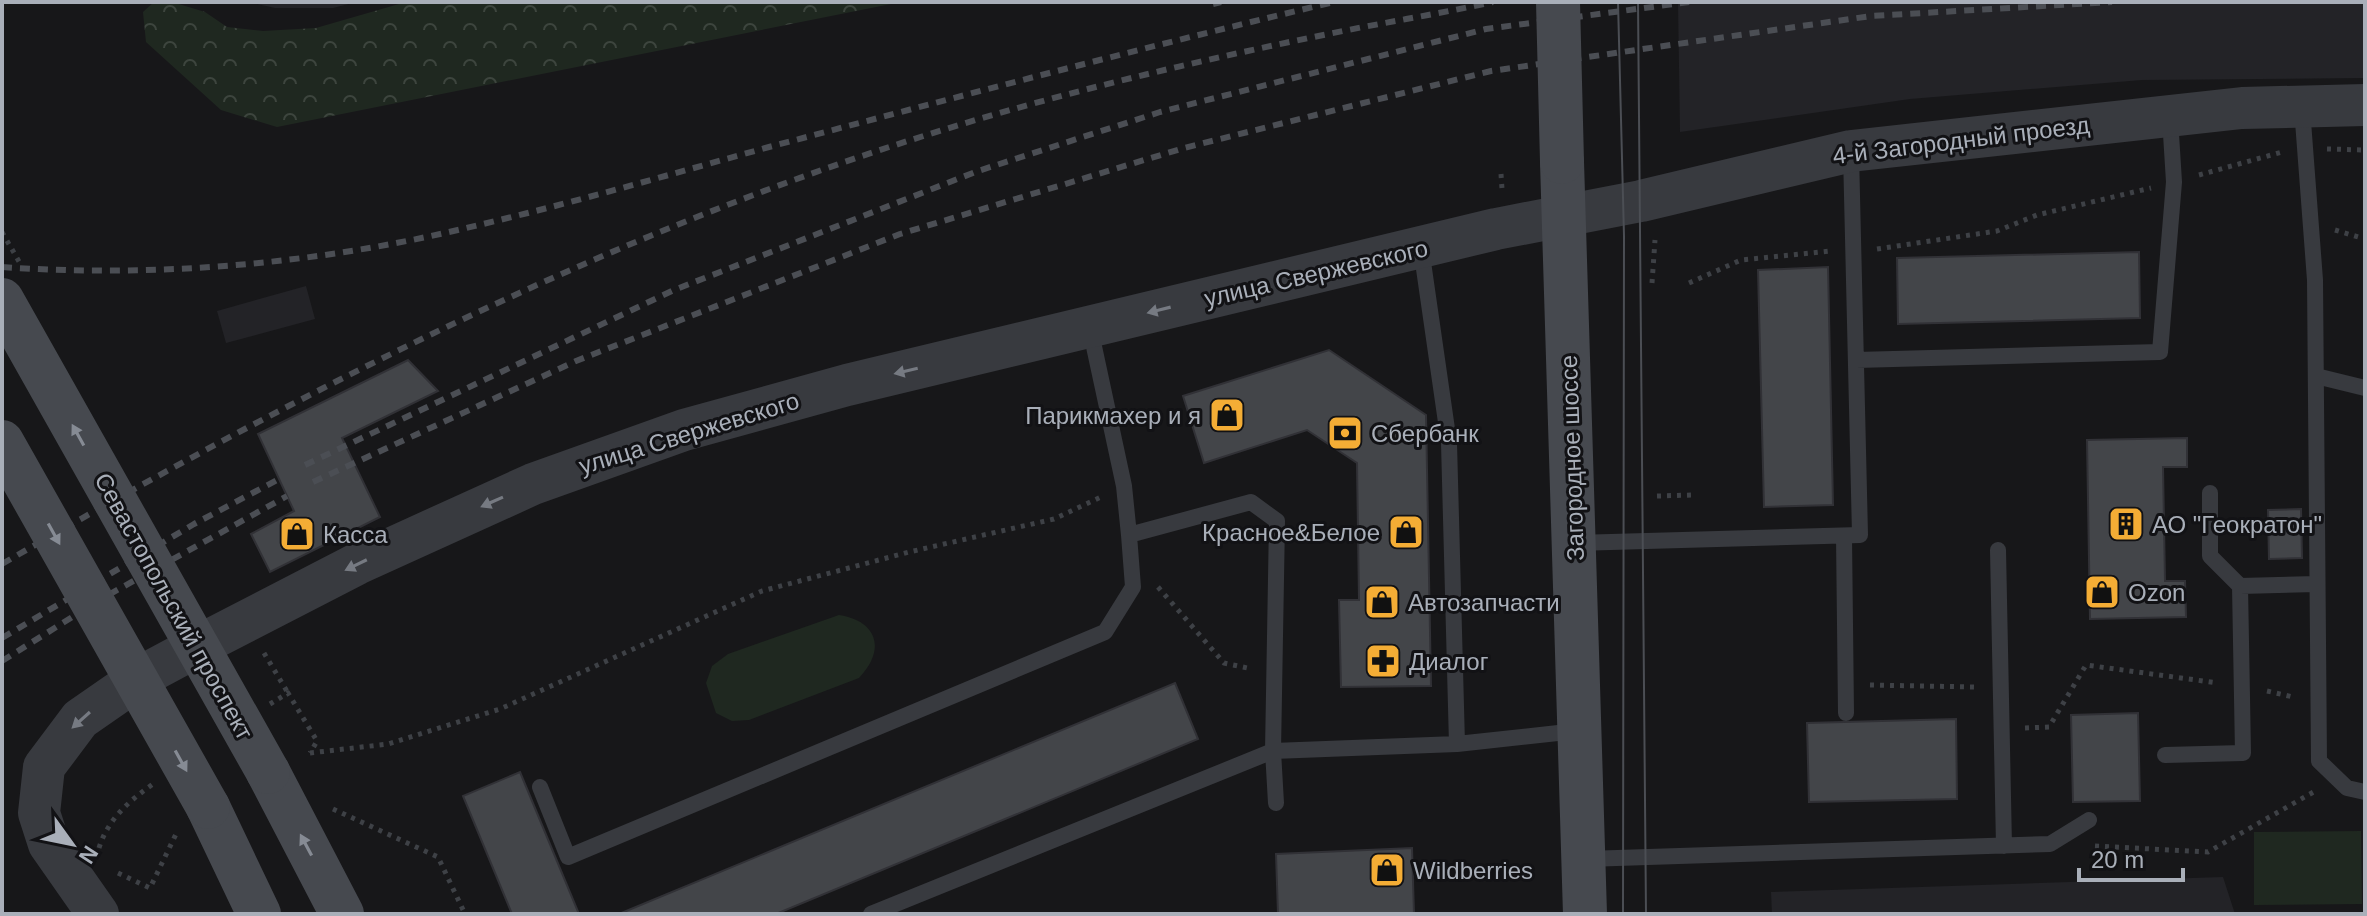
<svg xmlns="http://www.w3.org/2000/svg" width="2367" height="916" font-family="Helvetica,sans-serif">
<style>
.built{fill:#232327}
.forest{fill:url(#forest-crowns)}
.pitch{fill:#1f2820}
.building{fill:#434549;stroke:#313136;stroke-width:2}
.lines{fill:none;stroke-linecap:round;stroke-linejoin:round}
.path{stroke:#3e4146;stroke-width:5;stroke-dasharray:4 6;stroke-linecap:butt}
.service{stroke:#383a3f;stroke-width:16}
.tertiary{stroke:#383a3f;stroke-width:42}
.secondary{stroke:#46494f;stroke-width:44}
.tram{stroke:#4b4e54;stroke-width:2}
.rail{stroke:#4b4e54;stroke-width:6;stroke-dasharray:10 8;stroke-linecap:butt}
.path-bridge{stroke:#3e4146;stroke-width:5;stroke-dasharray:4 6;stroke-linecap:butt}
.secondary-bridge{stroke:#46494f;stroke-width:44}
.oneway{fill:#767a82}
.oneway2{fill:#868b94}
.labels{text-anchor:middle;dominant-baseline:central;stroke-width:6;stroke-linejoin:round;paint-order:stroke}
.street-label{font-size:24px;fill:#a9afb9;stroke:#121215}
.poi-label{font-size:24px;fill:#a9afb9;stroke:#121215;text-anchor:start}
</style>
<defs>
<pattern id="forest-crowns" width="20" height="18" patternUnits="userSpaceOnUse" patternTransform="scale(2)"><rect width="20" height="18" fill="#1f2820"/><path d="M2 6a3 3 0 1 1 6 0M12 15a3 3 0 1 1 6 0" fill="none" stroke="#3d453e"/></pattern>
</defs>
<rect width="100%" height="100%" fill="#171719"/>
<!-- built -->
<path class="built" d="M249,2H356L333,8H275Z
M1678,2H2365V78L2142,80L1910,99L1680,132Z
M306,286L315,319L226,343L217,311Z
M2223,877L2235,914H1772L1771,892Z"/>
<!-- forest -->
<path class="forest" d="M154,2H172L205,12L227,27L263,31L316,28L406,2H901L277,127L221,110L146,42L143,12Z"/>
<!-- pitch -->
<path class="pitch" d="M839,615C878,621 886,650 859,678L749,720L732,721L716,713L706,683L712,666L728,654Z
M2361,831L2362,904L2254,905V832Z"/>
<!-- building -->
<path class="building" d="M2139,252L2140,318L1898,324L1897,258Z
M1828,267L1833,505L1764,507L1758,270Z
M1329,350L1426,415L1431,686L1341,687L1339,600H1359L1357,463L1307,430L1204,463L1183,396Z
M408,360L438,391L342,438L380,517L270,572L251,534L294,511L258,434Z
M2187,438V467H2163L2165,581H2185L2186,617L2090,619L2087,440Z
M2301,509L2302,558L2269,559L2268,510Z
M1175,683L1198,739L776,914H619Z
M2138,713L2140,801L2073,802L2071,715Z
M1956,719L1957,799L1809,802L1807,723Z
M520,772L579,914H512L463,796Z
M1412,848L1414,914H1278L1276,854Z"/>
<g class="lines">
<!-- path -->
<path class="path" d="M2327,149L2365,150
M1501,174L1502,189
M2199,175L2282,152
M2335,230L2365,239
M1877,249L1997,231L2037,215L2151,188
M1652,283L1655,240
M1689,283L1741,260L1831,251
M1657,496L1692,495
M1158,587L1224,663L1252,669
M264,653L288,693
M1870,685L1976,687
M2267,691L2293,697
M270,704L288,693L317,741L310,753
M2025,728L2049,727L2086,665L2218,683
M310,753L388,744L500,709L762,591L909,552L1054,519L1101,497
M333,809L438,857L465,914
M2095,846L2208,852L2317,790
M99,848C108,819 129,801 153,784
M118,873L150,888L177,832"/>
<!-- service -->
<path class="service" d="M2302,108L2315,280L2319,761L2347,788L2365,792
M1421,248L1449,443L1457,744
M1090,328L1124,486L1129,535L1251,502L1277,521L1273,751L1276,803
M1856,360L2160,352L2174,182L2170,118
M2316,376L2365,388
M1844,536L1846,713
M1575,543L1860,535L1851,153
M1998,550L2004,846
M2240,586L2316,584
M2165,755L2243,753L2240,586L2210,556V493
M540,787L568,857L1105,632L1133,587L1129,535
M1586,859L2050,844L2089,820
M871,914L1273,751L1457,744L1576,731"/>
<!-- tertiary -->
<path class="tertiary" d="M98,914L49,844L39,813L44,767L80,719L142,676L198,646L357,564L533,484L684,430L847,385L1496,229L1641,201L1851,151L2242,108L2365,105"/>
<!-- secondary -->
<path class="secondary" d="M1562,162L1585,914
M268,772L342,914
M208,807L259,914"/>
<!-- tram -->
<path class="tram" d="M1618,2L1624,236L1623,914
M1638,2L1646,914"/>
<!-- rail -->
<path class="rail" d="M1213,4L1221,2
M2,267C144,277 292,266 431,236C545,211 657,178 769,147C957,97 1144,47 1334,2
M305,465L674,290L978,171L1160,112L1486,29L1689,2
M313,482L576,361L900,234L1184,148L1491,71L1871,16L2112,2
M2,564C307,388 621,227 959,125C1085,87 1214,57 1343,31C1393,21 1443,13 1493,2
M2,638L194,524L279,479
M2,661L101,599L287,496"/>
<!-- path-bridge -->
<path class="path-bridge" d="M2,232L21,265"/>
<!-- secondary-bridge -->
<path class="secondary-bridge" d="M1558,2L1562,162
M2,300L268,772
M2,442L208,807"/>
</g>
<!-- one-way arrows -->
<defs><path id="oneway-solid" d="M-6-.8H1V-3.2L6.5 0L1 3.2V.8H-6Z" transform="scale(2)"/></defs>
<g class="oneway">
<use href="#oneway-solid" transform="translate(1159 310) rotate(166)"/>
<use href="#oneway-solid" transform="translate(906 371) rotate(167)"/>
<use href="#oneway-solid" transform="translate(492 502) rotate(156)"/>
<use href="#oneway-solid" transform="translate(356 565) rotate(154)"/>
<use href="#oneway-solid" transform="translate(81 720) rotate(138)"/>
</g>
<g class="oneway2">
<use href="#oneway-solid" transform="translate(78 435) rotate(-119)"/>
<use href="#oneway-solid" transform="translate(54 534) rotate(61)"/>
<use href="#oneway-solid" transform="translate(181 761) rotate(61)"/>
<use href="#oneway-solid" transform="translate(306 845) rotate(-118)"/>
</g>
<!-- icons -->
<defs>
<symbol id="shop-square" viewBox="-11 -11 22 22"><rect x="-9" y="-9" width="18" height="18" rx="4" fill="#f4ad35" stroke="#121215"/><path d="M-5-2.5h2.3a2.7 3.5 0 0 1 5.4 0H5L5.5 6h-11ZM-1.5-2.5h3a1.5 2.3 0 0 0-3 0Z" fill="#111"/></symbol>
<symbol id="bank-square" viewBox="-11 -11 22 22"><rect x="-9" y="-9" width="18" height="18" rx="4" fill="#f4ad35" stroke="#121215"/><path d="M-6-4H6V4H-6ZM0-2.3a2.3 2.3 0 1 0 0 4.6a2.3 2.3 0 1 0 0-4.6Z" fill="#111"/></symbol>
<symbol id="building-square" viewBox="-11 -11 22 22"><rect x="-9" y="-9" width="18" height="18" rx="4" fill="#f4ad35" stroke="#121215"/><path d="M-4-6H4V6H1V3H-1V6H-4ZM-2.5-4.3h1.7v1.8h-1.7ZM.8-4.3h1.7v1.8H.8ZM-2.5-1h1.7V.8h-1.7ZM.8-1h1.7V.8H.8Z" fill="#111"/></symbol>
<symbol id="pharmacy-square" viewBox="-11 -11 22 22"><rect x="-9" y="-9" width="18" height="18" rx="4" fill="#f4ad35" stroke="#121215"/><path d="M-2-6h4v4h4v4h-4v4h-4v-4h-4v-4h4Z" fill="#111"/></symbol>
</defs>
<g fill-rule="evenodd">
<use href="#shop-square" x="1207" y="395" width="40" height="40"/>
<use href="#bank-square" x="1325" y="413" width="40" height="40"/>
<use href="#building-square" x="2106" y="504" width="40" height="40"/>
<use href="#shop-square" x="1386" y="512" width="40" height="40"/>
<use href="#shop-square" x="277" y="514" width="40" height="40"/>
<use href="#shop-square" x="2082" y="572" width="40" height="40"/>
<use href="#shop-square" x="1362" y="582" width="40" height="40"/>
<use href="#pharmacy-square" x="1363" y="641" width="40" height="40"/>
<use href="#shop-square" x="1367" y="850" width="40" height="40"/>
</g>
<g class="labels">
<!-- street labels -->
<g class="street-label">
<text transform="translate(1961 140) rotate(-7)">4-й Загородный проезд</text>
<text transform="translate(1316 273) rotate(-13)">улица Свержевского</text>
<text transform="translate(689 433) rotate(-17)">улица Свержевского</text>
<text transform="translate(1572 458) rotate(-92)">Загородное шоссе</text>
<text transform="translate(174 606) rotate(61)">Севастопольский проспект</text>
</g>
<!-- poi labels -->
<g class="poi-label">
<text x="1201" y="415" text-anchor="end">Парикмахер и я</text>
<text x="1371" y="433">Сбербанк</text>
<text x="2152" y="524">АО "Геократон"</text>
<text x="1380" y="532" text-anchor="end">Красное&amp;Белое</text>
<text x="323" y="534">Касса</text>
<text x="2128" y="592">Ozon</text>
<text x="1408" y="602">Автозапчасти</text>
<text x="1409" y="661">Диалог</text>
<text x="1413" y="870">Wildberries</text>
</g>
</g>
<!-- border -->
<rect width="2367" height="916" fill="none" stroke="#a9afb9" stroke-width="8"/>
<!-- north arrow -->
<g transform="translate(72 844) rotate(123)" stroke="#121215" stroke-width="6" paint-order="stroke">
<path d="M0-6L14 30L0 20L-14 30Z" fill="#a9afb9"/>
<text y="-12" font-size="22" font-weight="bold" text-anchor="middle" fill="#a9afb9">N</text>
</g>
<!-- scale -->
<path d="M2079 868v12h104v-12" fill="none" stroke="#a9afb9" stroke-width="4"/>
<text x="2091" y="868" font-size="24" fill="#a9afb9" stroke="#121215" stroke-width="6" paint-order="stroke">20 m</text>
</svg>
